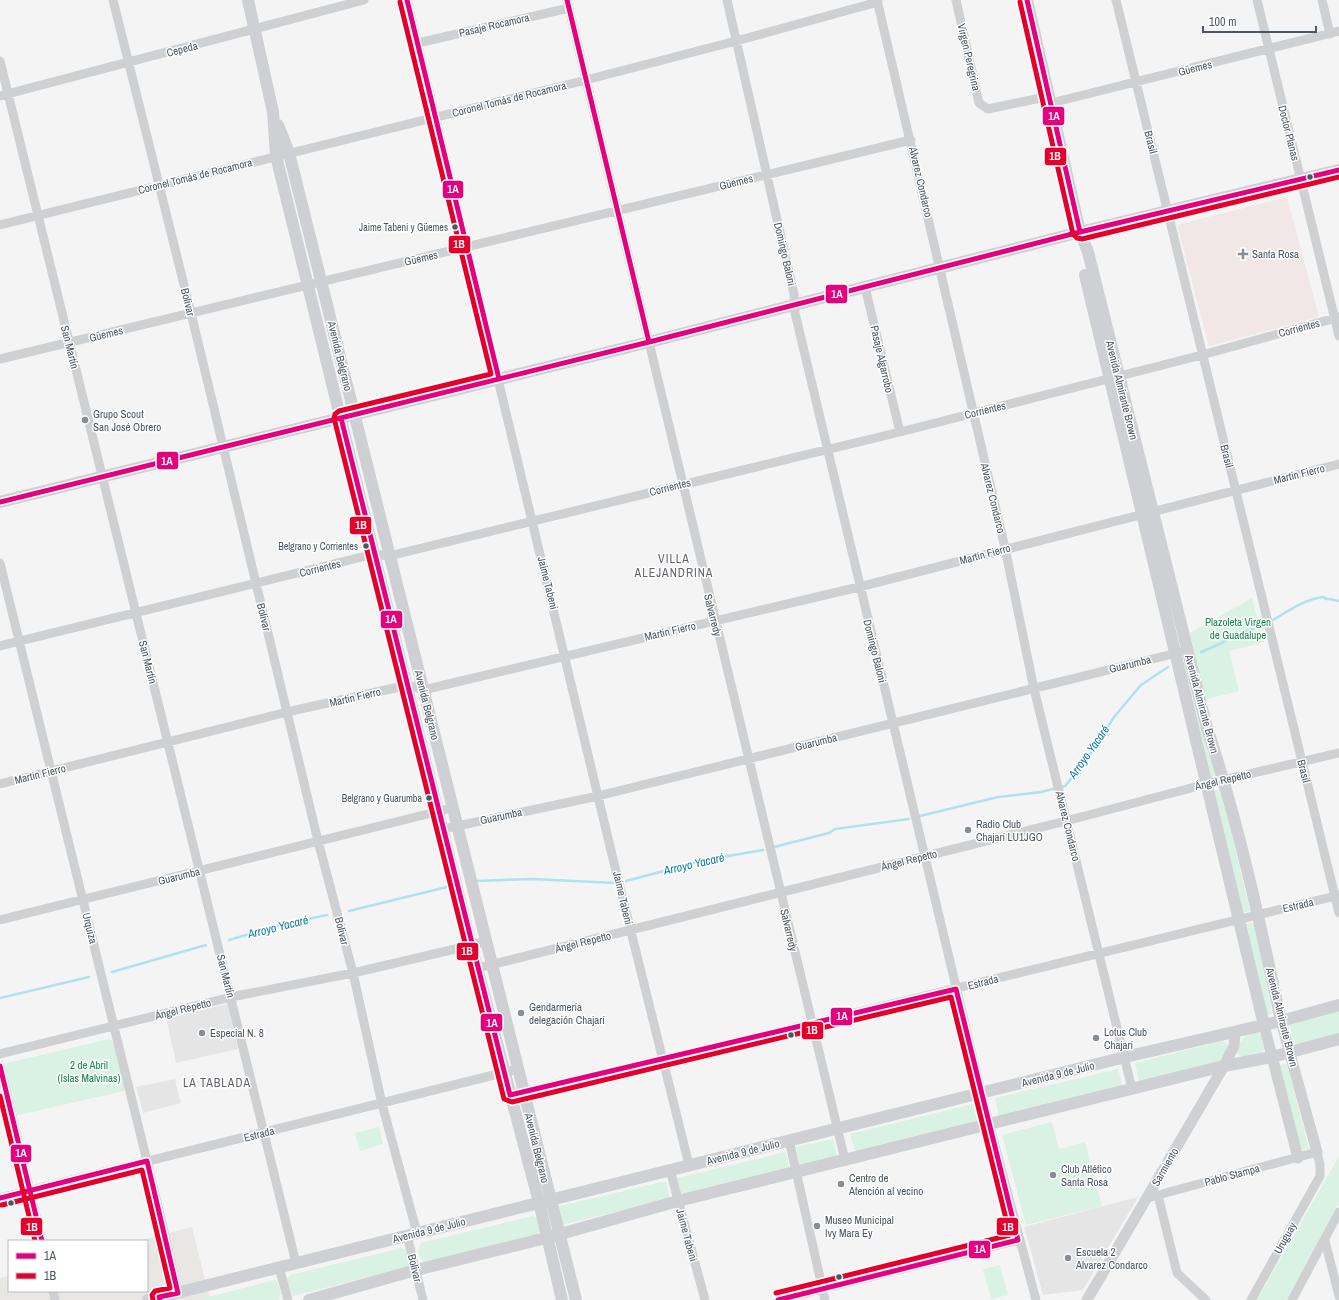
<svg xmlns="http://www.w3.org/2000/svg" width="1339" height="1300" font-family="'Archivo Narrow',sans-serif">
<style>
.commercial{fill:#e8e7e3}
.education{fill:#e6e5e6}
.medical{fill:#f1e7e6}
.green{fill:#d9f2e3}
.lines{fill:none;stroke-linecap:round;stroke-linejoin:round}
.stream{stroke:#aee2f0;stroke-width:2.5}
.minor{stroke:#ced0d2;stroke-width:9}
.tertiary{stroke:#ced0d2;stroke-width:11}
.secondary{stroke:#ced0d4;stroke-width:12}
.bus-1-casing{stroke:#fff;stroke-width:8}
.bus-2-casing{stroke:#fff;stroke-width:8}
.bus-1{stroke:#e5007d;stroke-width:5}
.bus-2{stroke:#e4002b;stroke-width:5}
.bus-dot{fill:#4a5661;stroke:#fff;stroke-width:1.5}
.poi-dot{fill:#868d94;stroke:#fff;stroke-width:1.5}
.labels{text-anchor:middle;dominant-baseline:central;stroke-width:3;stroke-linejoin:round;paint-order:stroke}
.bus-label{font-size:10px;fill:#4a5661;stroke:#fff;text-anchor:end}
.street-label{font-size:11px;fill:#4a5661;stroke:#fff}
.poi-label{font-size:11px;fill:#4a5661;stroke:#fff;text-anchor:start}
.park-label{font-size:11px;fill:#17864f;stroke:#fff}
.neighbourhood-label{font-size:12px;letter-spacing:1px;fill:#5f6368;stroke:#fff}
.water-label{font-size:12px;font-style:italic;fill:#0c7c9b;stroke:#fff}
.line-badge{stroke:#fff;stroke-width:1.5}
.badge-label{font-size:11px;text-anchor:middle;font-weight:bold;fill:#fff}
</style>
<rect width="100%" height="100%" fill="#f4f4f4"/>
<!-- commercial -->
<path class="commercial" d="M192,1227L210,1300H0V1278L9,1276V1291H147V1241H140Z"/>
<!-- education -->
<path class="education" d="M228,1004L238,1049L176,1063L166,1017Z
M175,1079L181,1103L143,1113L136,1087Z
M1138,1197L1083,1290L1043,1295L1024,1227Z"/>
<!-- medical -->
<path class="medical" d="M1287,197L1319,317L1209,346L1177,225Z"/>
<!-- green -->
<path class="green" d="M1252,598L1264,642L1229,651L1239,691L1203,700L1190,633Z
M1186,661L1217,777L1209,779L1182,663Z
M1221,789L1250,911L1241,913L1212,791Z
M1255,922L1272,1014L1266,1015L1243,925Z
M1339,1009V1034L1295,1046L1289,1024Z
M1253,1033H1259L1261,1036L1264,1049L1261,1053L1241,1057L1235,1051L1244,1037Z
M109,1039L113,1041L128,1090L15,1116L4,1069L7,1063Z
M1223,1041L1227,1044L1228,1049L1219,1063L1139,1082L1135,1063Z
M1287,1064L1309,1149L1300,1151L1279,1065Z
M1118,1069L1123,1087L999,1117L995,1098Z
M973,1104L978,1122L855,1151L850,1134Z
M1052,1122L1059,1149L1085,1142L1102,1206L1026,1225L1002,1135Z
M379,1127L383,1144L360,1151L355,1133Z
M833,1139L837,1157L800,1166L796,1147Z
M786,1152L790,1170L681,1196L677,1178Z
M1339,1156V1202L1287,1300H1257Z
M666,1181L670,1199L561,1225L556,1207Z
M533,1216L537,1218L540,1230L536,1237L425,1262C418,1258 417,1250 421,1243Z
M402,1248L406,1250L410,1264L408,1267L293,1296L286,1280L290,1275Z
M1000,1265L1008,1295L991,1299L983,1269Z
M274,1280L277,1281L281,1294L278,1300H198Z"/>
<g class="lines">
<!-- stream -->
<path class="stream" d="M1273,620C1288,611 1307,598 1324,597L1326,599H1330L1339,601
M1201,652L1222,643L1231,636L1251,630L1260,624
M920,816L998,797L1041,792L1065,786L1086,761L1114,717L1141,685L1168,667
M774,847L829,833L835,829L909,819
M477,881L532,879L616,883
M626,881L705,860L763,850
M349,911L451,886
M229,940L280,925L327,915
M112,972L206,945
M0,998L89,977"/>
<!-- minor -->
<path class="minor" d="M113,0L191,313L318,841L353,973L382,1104L417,1233
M407,0L614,863L689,1165
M567,0L845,1160
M727,0L794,294L795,313L985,1108L1036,1300
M877,0L1005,548L1034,689L1132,1089
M956,0L979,103L988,109L1050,96
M1116,0L1339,913
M1257,0L1339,336
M1322,0L1330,34
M418,43L569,8
M0,61L296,1263
M0,96L364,0
M1051,103L1339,31
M0,225L586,80L736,41L878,2
M865,287L900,432
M0,359L911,140
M0,563L159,1210L178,1293
M0,646L374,554L389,556L900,432L1202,355L1339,317
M0,784L287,712L408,685L423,690L859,587L1339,464
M443,829L598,796L1181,652
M0,920L452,808
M478,968L1066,821L1206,784L1339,753
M0,1054L231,997L353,973L485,942
M0,1066L42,1241
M510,1095L662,1060L1339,895
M789,1140L825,1300
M670,1170L705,1300
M1158,1195L1177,1273L1206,1300
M0,1198L518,1069
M1147,1198L1317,1152L1320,1165V1176L1251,1300
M407,1235L423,1300
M1325,1241L1339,1296
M279,1267L288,1300
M53,1291L55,1300
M778,1300L1018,1240
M1292,1300L1339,1212"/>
<!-- tertiary -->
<path class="tertiary" d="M1281,1021L1317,1152
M1264,1025L1298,1158
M1087,1300L1224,1066L1234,1046L1235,1032"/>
<!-- secondary -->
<path class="secondary" d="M248,0L273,112L276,156L374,554L471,945L539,1202L562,1300
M1027,0L1080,232L1088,252L1207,728C1239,824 1260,923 1281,1021
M278,125L289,153L576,1300
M1085,275L1264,1025
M0,502L649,342L1080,232L1339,170
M148,1300L1125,1057L1281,1021L1339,1005
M309,1300L416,1270L546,1238L678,1201L1224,1066L1272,1057L1339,1039"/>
<defs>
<path id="bus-1" d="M407,0L499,379
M567,0L649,342
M1027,0L1080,232
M341,418L510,1095L956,989L1018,1240L778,1300
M0,502L649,342L1080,232L1339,170
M0,1066L42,1241
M0,1198L147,1161L178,1293L159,1297L160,1300"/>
<path id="bus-2" d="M400,2L491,374L339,411L335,414L334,418L504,1099L512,1102L951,997L1010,1235L776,1293
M1020,2L1073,234L1077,238L1082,239L1339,177
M0,1096L35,1241
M2,1205L142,1170L170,1288L155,1291L152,1295L153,1300"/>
</defs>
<!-- bus-1 casing -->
<use href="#bus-1" class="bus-1-casing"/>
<!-- bus-2 casing -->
<use href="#bus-2" class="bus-2-casing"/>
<!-- bus-1 -->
<use href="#bus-1" class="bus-1"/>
<!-- bus-2 -->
<use href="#bus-2" class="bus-2"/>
</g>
<!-- markers -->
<g class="bus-dot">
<circle cx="1310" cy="177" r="3.5"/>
<circle cx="455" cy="227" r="3.5"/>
<circle cx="366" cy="546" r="3.5"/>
<circle cx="429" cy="798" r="3.5"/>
<circle cx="791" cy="1035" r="3.5"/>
<circle cx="11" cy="1203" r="3.5"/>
<circle cx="839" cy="1277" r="3.5"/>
</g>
<g class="poi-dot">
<path d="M1241 248h4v4h4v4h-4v4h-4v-4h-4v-4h4z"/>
<circle cx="85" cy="420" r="4"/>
<circle cx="968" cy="830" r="4"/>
<circle cx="521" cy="1013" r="4"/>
<circle cx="202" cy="1033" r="4"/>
<circle cx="1096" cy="1038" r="4"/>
<circle cx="1053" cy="1175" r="4"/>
<circle cx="841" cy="1184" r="4"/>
<circle cx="817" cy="1226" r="4"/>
<circle cx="1068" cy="1258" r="4"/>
</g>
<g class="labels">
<!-- bus labels -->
<g class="bus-label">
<text x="448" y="227">Jaime Tabeni y Güemes</text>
<text x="358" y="546">Belgrano y Corrientes</text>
<text x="422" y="798">Belgrano y Guarumba</text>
</g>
<!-- street labels -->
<g class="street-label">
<text transform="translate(494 25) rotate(-13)">Pasaje Rocamora</text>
<text transform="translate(182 49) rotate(-14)">Cepeda</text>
<text transform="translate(969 57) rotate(77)">Virgen Peregrina</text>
<text transform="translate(1195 68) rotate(-14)">Güemes</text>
<text transform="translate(509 99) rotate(-14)">Coronel Tomás de Rocamora</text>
<text transform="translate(1289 133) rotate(76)">Doctor Planas</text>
<text transform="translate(1151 142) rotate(76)">Brasil</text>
<text transform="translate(195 176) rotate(-14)">Coronel Tomás de Rocamora</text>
<text transform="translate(736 182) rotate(-14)">Güemes</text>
<text transform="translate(921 182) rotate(77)">Alvarez Condarco</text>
<text transform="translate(785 254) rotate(77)">Domingo Baloni</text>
<text transform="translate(421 258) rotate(-13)">Güemes</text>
<text transform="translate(188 302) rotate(76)">Bolivar</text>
<text transform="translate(1299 328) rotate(-15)">Corrientes</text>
<text transform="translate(106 334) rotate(-14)">Güemes</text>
<text transform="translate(70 347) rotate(76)">San Martín</text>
<text transform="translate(340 356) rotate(76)">Avenida Belgrano</text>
<text transform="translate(882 359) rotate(77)">Pasaje Algarrobo</text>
<text transform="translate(1122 390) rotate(76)">Avenida Almirante Brown</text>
<text transform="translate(985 410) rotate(-14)">Corrientes</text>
<text transform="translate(1227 456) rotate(76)">Brasil</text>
<text transform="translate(1299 474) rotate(-14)">Martín Fierro</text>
<text transform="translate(670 487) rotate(-14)">Corrientes</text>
<text transform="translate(993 498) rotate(76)">Alvarez Condarco</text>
<text transform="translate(985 554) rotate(-15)">Martín Fierro</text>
<text transform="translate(320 568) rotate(-14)">Corrientes</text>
<text transform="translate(548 583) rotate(76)">Jaime Tabeni</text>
<text transform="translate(713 615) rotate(76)">Salvarredy</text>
<text transform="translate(264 617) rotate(76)">Bolivar</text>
<text transform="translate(670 631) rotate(-13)">Martín Fierro</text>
<text transform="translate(875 651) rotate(76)">Domingo Baloni</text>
<text transform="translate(148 662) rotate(76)">San Martín</text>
<text transform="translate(1130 664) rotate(-14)">Guarumba</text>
<text transform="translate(355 697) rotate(-13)">Martín Fierro</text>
<text transform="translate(1202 704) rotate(75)">Avenida Almirante Brown</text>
<text transform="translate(427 705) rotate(76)">Avenida Belgrano</text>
<text transform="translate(816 742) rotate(-14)">Guarumba</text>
<text transform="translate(1304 771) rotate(76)">Brasil</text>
<text transform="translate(40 774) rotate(-14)">Martín Fierro</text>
<text transform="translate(1223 780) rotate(-13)">Ángel Repetto</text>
<text transform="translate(501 816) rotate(-12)">Guarumba</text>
<text transform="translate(1068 826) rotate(76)">Alvarez Condarco</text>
<text transform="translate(909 860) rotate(-14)">Ángel Repetto</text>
<text transform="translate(179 876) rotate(-14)">Guarumba</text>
<text transform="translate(623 898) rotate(77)">Jaime Tabeni</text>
<text transform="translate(1298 905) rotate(-13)">Estrada</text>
<text transform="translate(90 928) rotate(76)">Urquiza</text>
<text transform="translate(789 930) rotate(77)">Salvarredy</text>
<text transform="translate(342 931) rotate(76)">Bolivar</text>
<text transform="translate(583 942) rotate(-14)">Ángel Repetto</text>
<text transform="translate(226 976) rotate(76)">San Martín</text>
<text transform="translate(983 982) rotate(-14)">Estrada</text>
<text transform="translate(183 1009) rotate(-14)">Ángel Repetto</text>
<text transform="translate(1282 1017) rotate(76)">Avenida Almirante Brown</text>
<text transform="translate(1058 1074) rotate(-14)">Avenida 9 de Julio</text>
<text transform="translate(259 1134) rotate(-14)">Estrada</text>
<text transform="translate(537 1148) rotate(76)">Avenida Belgrano</text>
<text transform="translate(743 1152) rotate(-14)">Avenida 9 de Julio</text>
<text transform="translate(1165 1167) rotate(-60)">Sarmiento</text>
<text transform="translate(1232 1175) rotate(-15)">Pablo Stampa</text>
<text transform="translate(429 1230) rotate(-14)">Avenida 9 de Julio</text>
<text transform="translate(687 1235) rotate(75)">Jaime Tabeni</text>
<text transform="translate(1285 1238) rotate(-61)">Uruguay</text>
<text transform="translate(415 1268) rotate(76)">Bolivar</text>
</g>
<!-- poi labels -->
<g class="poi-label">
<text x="1252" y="254">Santa Rosa</text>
<text x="93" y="414">Grupo Scout<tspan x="93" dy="13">San José Obrero</tspan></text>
<text x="976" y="824">Radio Club<tspan x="976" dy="13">Chajarí LU1JGO</tspan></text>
<text x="529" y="1007">Gendarmería<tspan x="529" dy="13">delegación Chajarí</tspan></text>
<text x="1104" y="1032">Lotus Club<tspan x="1104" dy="13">Chajarí</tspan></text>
<text x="210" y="1033">Especial N. 8</text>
<text x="1061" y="1169">Club Atlético<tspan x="1061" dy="13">Santa Rosa</tspan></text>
<text x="849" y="1178">Centro de<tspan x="849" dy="13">Atención al vecino</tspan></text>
<text x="825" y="1220">Museo Municipal<tspan x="825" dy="13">Ivy Mara Ey</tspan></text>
<text x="1076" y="1252">Escuela 2<tspan x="1076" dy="13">Alvarez Condarco</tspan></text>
</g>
<!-- park labels -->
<g class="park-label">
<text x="1238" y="622">Plazoleta Virgen<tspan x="1238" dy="13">de Guadalupe</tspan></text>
<text x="89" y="1065">2 de Abril<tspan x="89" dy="13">(Islas Malvinas)</tspan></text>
</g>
<!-- neighbourhood labels -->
<g class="neighbourhood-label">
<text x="674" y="559">VILLA<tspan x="674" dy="14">ALEJANDRINA</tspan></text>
<text x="217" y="1083">LA TABLADA</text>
</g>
<!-- water labels -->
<g class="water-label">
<text transform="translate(1089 752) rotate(-55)">Arroyo Yacaré</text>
<text transform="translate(694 864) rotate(-13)">Arroyo Yacaré</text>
<text transform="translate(278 927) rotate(-14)">Arroyo Yacaré</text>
</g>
</g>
<g class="line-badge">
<rect x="1042" y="106" width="23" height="20" rx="4" fill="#e5007d"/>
<rect x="1044" y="147" width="23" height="19" rx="4" fill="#e4002b"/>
<rect x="442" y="180" width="22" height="19" rx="4" fill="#e5007d"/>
<rect x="448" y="235" width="23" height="19" rx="4" fill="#e4002b"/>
<rect x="825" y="284" width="23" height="20" rx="4" fill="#e5007d"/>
<rect x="156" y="451" width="23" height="19" rx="4" fill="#e5007d"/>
<rect x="349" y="516" width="23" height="19" rx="4" fill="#e4002b"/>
<rect x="380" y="610" width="23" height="19" rx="4" fill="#e5007d"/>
<rect x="456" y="942" width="23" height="19" rx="4" fill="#e4002b"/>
<rect x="830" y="1007" width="23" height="19" rx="4" fill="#e5007d"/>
<rect x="480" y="1013" width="23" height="19" rx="4" fill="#e5007d"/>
<rect x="801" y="1021" width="23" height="19" rx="4" fill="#e4002b"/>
<rect x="10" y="1144" width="22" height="19" rx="4" fill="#e5007d"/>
<rect x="996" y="1217" width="23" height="19" rx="4" fill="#e4002b"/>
<rect x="20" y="1217" width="23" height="19" rx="4" fill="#e4002b"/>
<rect x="968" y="1240" width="23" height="19" rx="4" fill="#e5007d"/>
</g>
<g class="badge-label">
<text x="1054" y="120">1A</text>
<text x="1055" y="160">1B</text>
<text x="453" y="193">1A</text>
<text x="459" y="248">1B</text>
<text x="837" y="298">1A</text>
<text x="167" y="465">1A</text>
<text x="361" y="529">1B</text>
<text x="391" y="623">1A</text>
<text x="467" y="955">1B</text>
<text x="842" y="1020">1A</text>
<text x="492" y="1027">1A</text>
<text x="812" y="1034">1B</text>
<text x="21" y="1157">1A</text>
<text x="1008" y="1231">1B</text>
<text x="32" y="1231">1B</text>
<text x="980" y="1253">1A</text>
</g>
<!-- legend -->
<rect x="8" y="1240" width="140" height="52" fill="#ffffff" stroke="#b7bbc0"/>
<rect x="16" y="1253" width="20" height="6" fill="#e5007d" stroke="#b7bbc0"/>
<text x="44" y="1260" font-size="12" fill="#4a5661">1A</text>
<rect x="16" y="1273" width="20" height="6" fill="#e4002b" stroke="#b7bbc0"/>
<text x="44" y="1280" font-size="12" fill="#4a5661">1B</text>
<!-- scale -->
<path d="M1203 26v6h113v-6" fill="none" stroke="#4a5661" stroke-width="2"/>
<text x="1209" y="26" font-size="12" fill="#4a5661" stroke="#ffffff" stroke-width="3" paint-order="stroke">100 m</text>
</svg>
